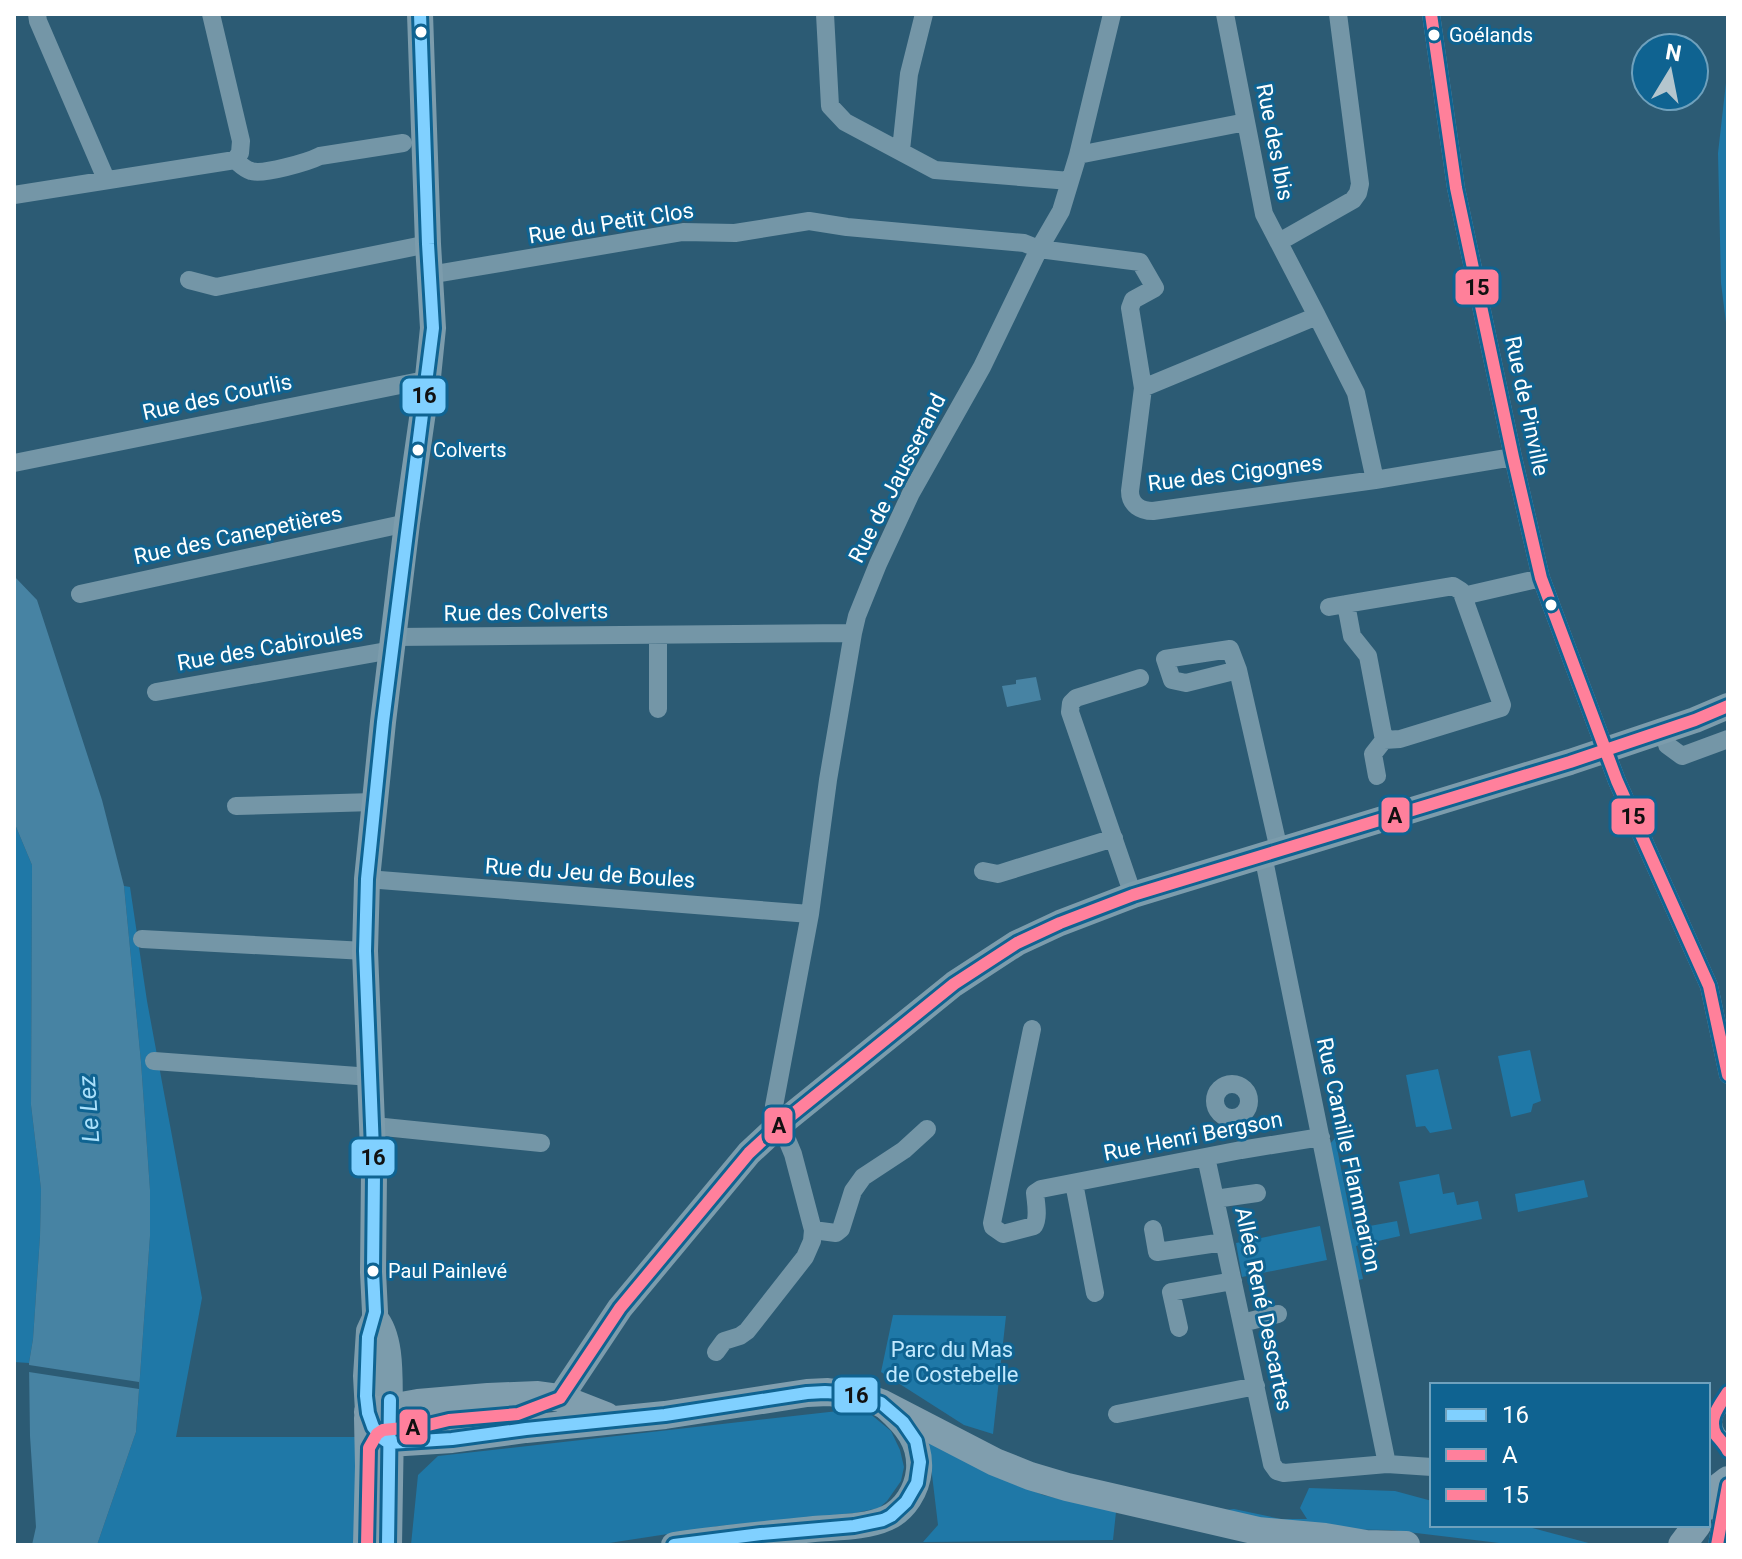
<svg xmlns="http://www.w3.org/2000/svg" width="1742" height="1559" font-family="Roboto,sans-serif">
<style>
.green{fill:#1f78a7}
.water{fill:#4783a3}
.pier{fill:#2c5b74}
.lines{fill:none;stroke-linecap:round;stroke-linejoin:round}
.minor{stroke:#7496a7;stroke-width:18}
.secondary{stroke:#7c9cac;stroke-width:26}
.primary{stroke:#809eae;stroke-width:28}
.bus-1-casing{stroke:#0f6391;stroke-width:18}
.bus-2-casing{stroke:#0f6391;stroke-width:18}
.bus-3-casing{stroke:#0f6391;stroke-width:18}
.bus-1{stroke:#80d0ff;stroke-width:12}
.bus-2{stroke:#ff809c;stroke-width:12}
.bus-3{stroke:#ff809a;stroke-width:12}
.bus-dot{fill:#fff;stroke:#0f6391;stroke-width:3}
.labels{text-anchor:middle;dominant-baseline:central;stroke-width:6;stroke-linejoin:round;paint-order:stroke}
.bus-label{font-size:20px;fill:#fff;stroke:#0f6391;text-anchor:start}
.street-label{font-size:22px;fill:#fff;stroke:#0f6391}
.park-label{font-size:22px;fill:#c1e9fe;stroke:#0f6391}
.water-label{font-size:24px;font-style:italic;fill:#aae0fb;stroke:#0f6391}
.line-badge{stroke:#0f6391;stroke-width:3}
.pale-badge-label{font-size:22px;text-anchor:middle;font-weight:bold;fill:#111}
</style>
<rect width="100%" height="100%" fill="#2c5b74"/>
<!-- green -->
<path class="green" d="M1728,14V339L1721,283L1718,153L1727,74Z
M14,822L32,865L31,1105L41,1189L40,1236L33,1339L29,1363L14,1362Z
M124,886L130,887L147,1001L202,1298L176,1437H356L357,1545H97L136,1432L150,1236V1190L141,1062Z
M1530,1050L1541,1101L1533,1104L1531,1112L1511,1117L1498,1056Z
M1438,1069L1452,1129L1430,1133L1425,1126L1416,1127L1406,1075Z
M1335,1138L1353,1229L1397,1221L1400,1236L1356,1246L1363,1279L1358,1280L1330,1144Z
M1439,1174L1443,1194L1454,1192L1457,1205L1478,1201L1482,1219L1410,1234L1399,1182Z
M1584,1180L1588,1197L1518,1212L1515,1194Z
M1320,1226L1327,1260L1242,1277L1236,1243Z
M893,1315L1006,1316L993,1434L964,1425L881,1372Z
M847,1410L868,1412L891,1431L900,1450L904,1467L901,1481L887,1501L879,1508L855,1513L720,1526L596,1545H411L418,1475L438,1456Z
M909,1420L983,1470L1043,1495L1116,1512L1113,1540L923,1542L938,1525L930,1458Z
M1309,1488L1395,1491L1432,1501V1525H1521L1596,1545H1516L1391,1530L1311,1529L1211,1512L1234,1509L1281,1519H1307L1300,1508Z"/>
<!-- water -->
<path class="water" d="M14,576L37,600L102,800L124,886L141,1062L150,1190V1236L136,1432L97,1545H32L36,1527L30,1436L29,1363L33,1339L40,1236L41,1189L31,1105L32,865L14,822Z
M1036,677L1041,700L1007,707L1002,686L1016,684V680Z"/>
<!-- pier -->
<path class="pier" d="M29,1365L139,1382V1389L29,1372Z"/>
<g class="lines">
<!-- minor -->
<path class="minor" d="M37,14L38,21L106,179
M211,14L241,141L240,153L235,160
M825,14L830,106L845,122L935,170L1070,181
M1225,14L1264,214L1317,316
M1431,14L1456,188L1513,457L1541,578L1617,781L1709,986L1728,1075
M901,150L909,74L924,14
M1078,155L1246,122
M14,195L235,160C240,164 244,169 251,171C263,175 308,162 320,156L403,143
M1279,242L1353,200L1358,193L1360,184L1338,14
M429,275L683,232L735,233L809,221L847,227L1024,243L1039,249L1140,262L1155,288L1133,300L1130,308L1143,388L1130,491C1130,505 1141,511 1153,511L1375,480L1513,457
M189,280L216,287L428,244
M1143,388L1317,316L1356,393L1375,480
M14,463L420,381L428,377
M80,594L407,523
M1463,596L1541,578
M1329,607L1346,604L1453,586L1461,591L1463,596L1502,705L1501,708L1400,739L1384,740L1368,656L1352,636L1346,604
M393,637L853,633
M1238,670L1186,683L1172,680L1165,659L1230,649L1238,670L1279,850
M156,692L392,650
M658,709V635
M1667,745L1682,756L1728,739
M1377,776L1373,754L1384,740
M236,806L374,802
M1263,855L1387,1464
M983,871L998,874L1114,838
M367,879L810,914
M1133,895L1070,712L1071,703L1076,698L1140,678
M142,939L365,951
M1032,1029L992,1223L993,1227L1003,1234L1034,1226C1039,1217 1036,1204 1035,1193L1041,1189L1241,1150L1321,1137
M154,1061L371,1077
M1215 1101a17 17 0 1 1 34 0a17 17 0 1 1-34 0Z
M372,1130L384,1127L541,1143
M1206,1157L1272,1464L1277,1471L1284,1473L1387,1464L1432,1467
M1074,1183L1095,1293
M1215,1199L1257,1193
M1153,1229L1157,1252L1224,1242
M813,1230L836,1233L841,1229L853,1191L863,1177L904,1150L927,1129
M1242,1323L1278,1314
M1179,1328L1171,1292L1233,1281
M716,1352L724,1341L740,1336L747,1331L805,1257L812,1241L813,1230L793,1154L788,1142L777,1127L774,1106L810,914L828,780L853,633L857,616L878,564L911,493L982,367L1039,249L1061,211L1078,155L1112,14
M1728,1400C1708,1411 1708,1433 1728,1444
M1117,1414L1256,1386
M1717,1545L1728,1485"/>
<!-- secondary -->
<path class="secondary" d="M375,1318C393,1339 389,1383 390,1410
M560,1398L620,1308L749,1153L777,1127L954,984L1017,943L1060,923L1133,895L1570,762L1695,720L1728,706
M368,1412L366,1376L369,1331L375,1318V1312L373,1272L374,1174L365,951L367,879L383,722L407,523L428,377L433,328L428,244L420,14
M674,1545C720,1538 767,1534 814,1529C837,1527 865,1528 887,1518C905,1510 917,1490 919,1470C921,1442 906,1425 887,1408"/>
<!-- primary -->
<path class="primary" d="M368,1412C373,1424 376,1438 389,1443L452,1439L526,1429L665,1415L807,1393L828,1392L865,1397L881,1403L995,1462L1030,1476L1067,1487L1258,1531L1325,1537L1366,1544L1406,1545
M368,1412L418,1403L488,1397L538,1395L560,1398L606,1416
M1708,1506L1719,1487L1728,1480
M367,1545L369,1466L368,1418
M388,1545L390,1426
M1682,1545L1697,1525"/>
<defs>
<path id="bus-1" d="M420,14L428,244L433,328L383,722L367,879L365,951L374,1174L373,1272L375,1312L368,1337L366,1396L368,1413L373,1427L382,1438L389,1443L452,1439L526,1429L665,1415L807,1393L825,1392L853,1394L881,1403L903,1422L916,1441L920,1462L917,1483L906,1502L891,1516L883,1520L854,1526L761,1534L674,1545
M388,1545L390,1400"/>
<path id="bus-2" d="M560,1398L620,1308L749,1153L777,1127L954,984L1017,943L1060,923L1133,895L1570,762L1695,720L1728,706
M367,1545L369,1448L377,1434L383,1430L424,1426L449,1420L518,1414L560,1398"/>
<path id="bus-3" d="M1431,14L1456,188L1513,457L1541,578L1617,781L1709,986L1728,1075
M1728,1392C1720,1405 1707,1419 1716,1435C1720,1440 1725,1445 1728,1451
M1717,1545L1728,1485"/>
</defs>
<!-- bus-1 casing -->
<use href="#bus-1" class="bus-1-casing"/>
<!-- bus-2 casing -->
<use href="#bus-2" class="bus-2-casing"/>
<!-- bus-3 casing -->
<use href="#bus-3" class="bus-3-casing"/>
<!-- bus-1 -->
<use href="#bus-1" class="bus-1"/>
<!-- bus-2 -->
<use href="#bus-2" class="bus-2"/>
<!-- bus-3 -->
<use href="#bus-3" class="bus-3"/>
</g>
<!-- markers -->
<g class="bus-dot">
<circle cx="421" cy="32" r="7"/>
<circle cx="1434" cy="35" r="7"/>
<circle cx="418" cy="450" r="7"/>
<circle cx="1551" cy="605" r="7"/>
<circle cx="373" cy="1271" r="7"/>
</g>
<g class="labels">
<!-- bus labels -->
<g class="bus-label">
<text x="1449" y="35">Goélands</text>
<text x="433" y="450">Colverts</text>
<text x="388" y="1271">Paul Painlevé</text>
</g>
<!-- street labels -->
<g class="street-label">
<text transform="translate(1275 142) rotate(79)">Rue des Ibis</text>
<text transform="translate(611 223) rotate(-9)">Rue du Petit Clos</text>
<text transform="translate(217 397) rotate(-12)">Rue des Courlis</text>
<text transform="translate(1527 406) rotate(78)">Rue de Pinville</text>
<text transform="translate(1235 473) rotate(-7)">Rue des Cigognes</text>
<text transform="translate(897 478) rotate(-63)">Rue de Jausserand</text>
<text transform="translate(238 535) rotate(-12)">Rue des Canepetières</text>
<text transform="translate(526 612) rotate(-1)">Rue des Colverts</text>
<text transform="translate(270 647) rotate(-10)">Rue des Cabiroules</text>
<text transform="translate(590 873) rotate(4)">Rue du Jeu de Boules</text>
<text transform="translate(1193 1136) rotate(-11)">Rue Henri Bergson</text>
<text transform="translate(1349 1155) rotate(78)">Rue Camille Flammarion</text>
<text transform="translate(1264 1309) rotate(78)">Allée René Descartes</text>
</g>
<!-- park labels -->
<g class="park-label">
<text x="952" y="1349">Parc du Mas<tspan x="952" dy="25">de Costebelle</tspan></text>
</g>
<!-- water labels -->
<g class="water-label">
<text transform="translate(89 1109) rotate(-94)">Le Lez</text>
</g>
</g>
<g class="line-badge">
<rect x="1454" y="268" width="46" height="38" rx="8" fill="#ff809a"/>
<rect x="401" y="377" width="46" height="38" rx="8" fill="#80d0ff"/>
<rect x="1380" y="796" width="31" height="38" rx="8" fill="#ff809c"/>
<rect x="1610" y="797" width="46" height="39" rx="8" fill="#ff809a"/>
<rect x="763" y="1106" width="31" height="39" rx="8" fill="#ff809c"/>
<rect x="350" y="1138" width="46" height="39" rx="8" fill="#80d0ff"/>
<rect x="833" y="1376" width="46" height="38" rx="8" fill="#80d0ff"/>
<rect x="398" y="1408" width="31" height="38" rx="8" fill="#ff809c"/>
</g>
<g class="pale-badge-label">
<text x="1477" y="295">15</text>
<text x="424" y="403">16</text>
<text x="1395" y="823">A</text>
<text x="1633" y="824">15</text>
<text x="779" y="1133">A</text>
<text x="373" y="1165">16</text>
<text x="856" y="1403">16</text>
<text x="413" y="1435">A</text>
</g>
<!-- border -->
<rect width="1742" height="1559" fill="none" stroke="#ffffff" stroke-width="32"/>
<!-- legend -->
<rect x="1430" y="1383" width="280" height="144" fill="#0f6391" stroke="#6fa1bd" stroke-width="2"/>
<rect x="1446" y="1409" width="40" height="12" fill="#80d0ff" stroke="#6fa1bd" stroke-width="2"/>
<text x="1502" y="1423" font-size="24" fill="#ffffff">16</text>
<rect x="1446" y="1449" width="40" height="12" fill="#ff809c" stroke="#6fa1bd" stroke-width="2"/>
<text x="1502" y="1463" font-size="24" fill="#ffffff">A</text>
<rect x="1446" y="1489" width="40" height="12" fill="#ff809a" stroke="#6fa1bd" stroke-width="2"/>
<text x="1502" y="1503" font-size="24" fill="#ffffff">15</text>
<!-- north arrow -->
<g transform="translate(1670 72) rotate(10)"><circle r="38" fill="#0f6391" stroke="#6fa1bd" stroke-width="2"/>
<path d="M0-6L14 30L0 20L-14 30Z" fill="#b5c6ce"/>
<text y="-12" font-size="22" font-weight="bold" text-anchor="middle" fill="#ffffff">N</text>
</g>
</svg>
